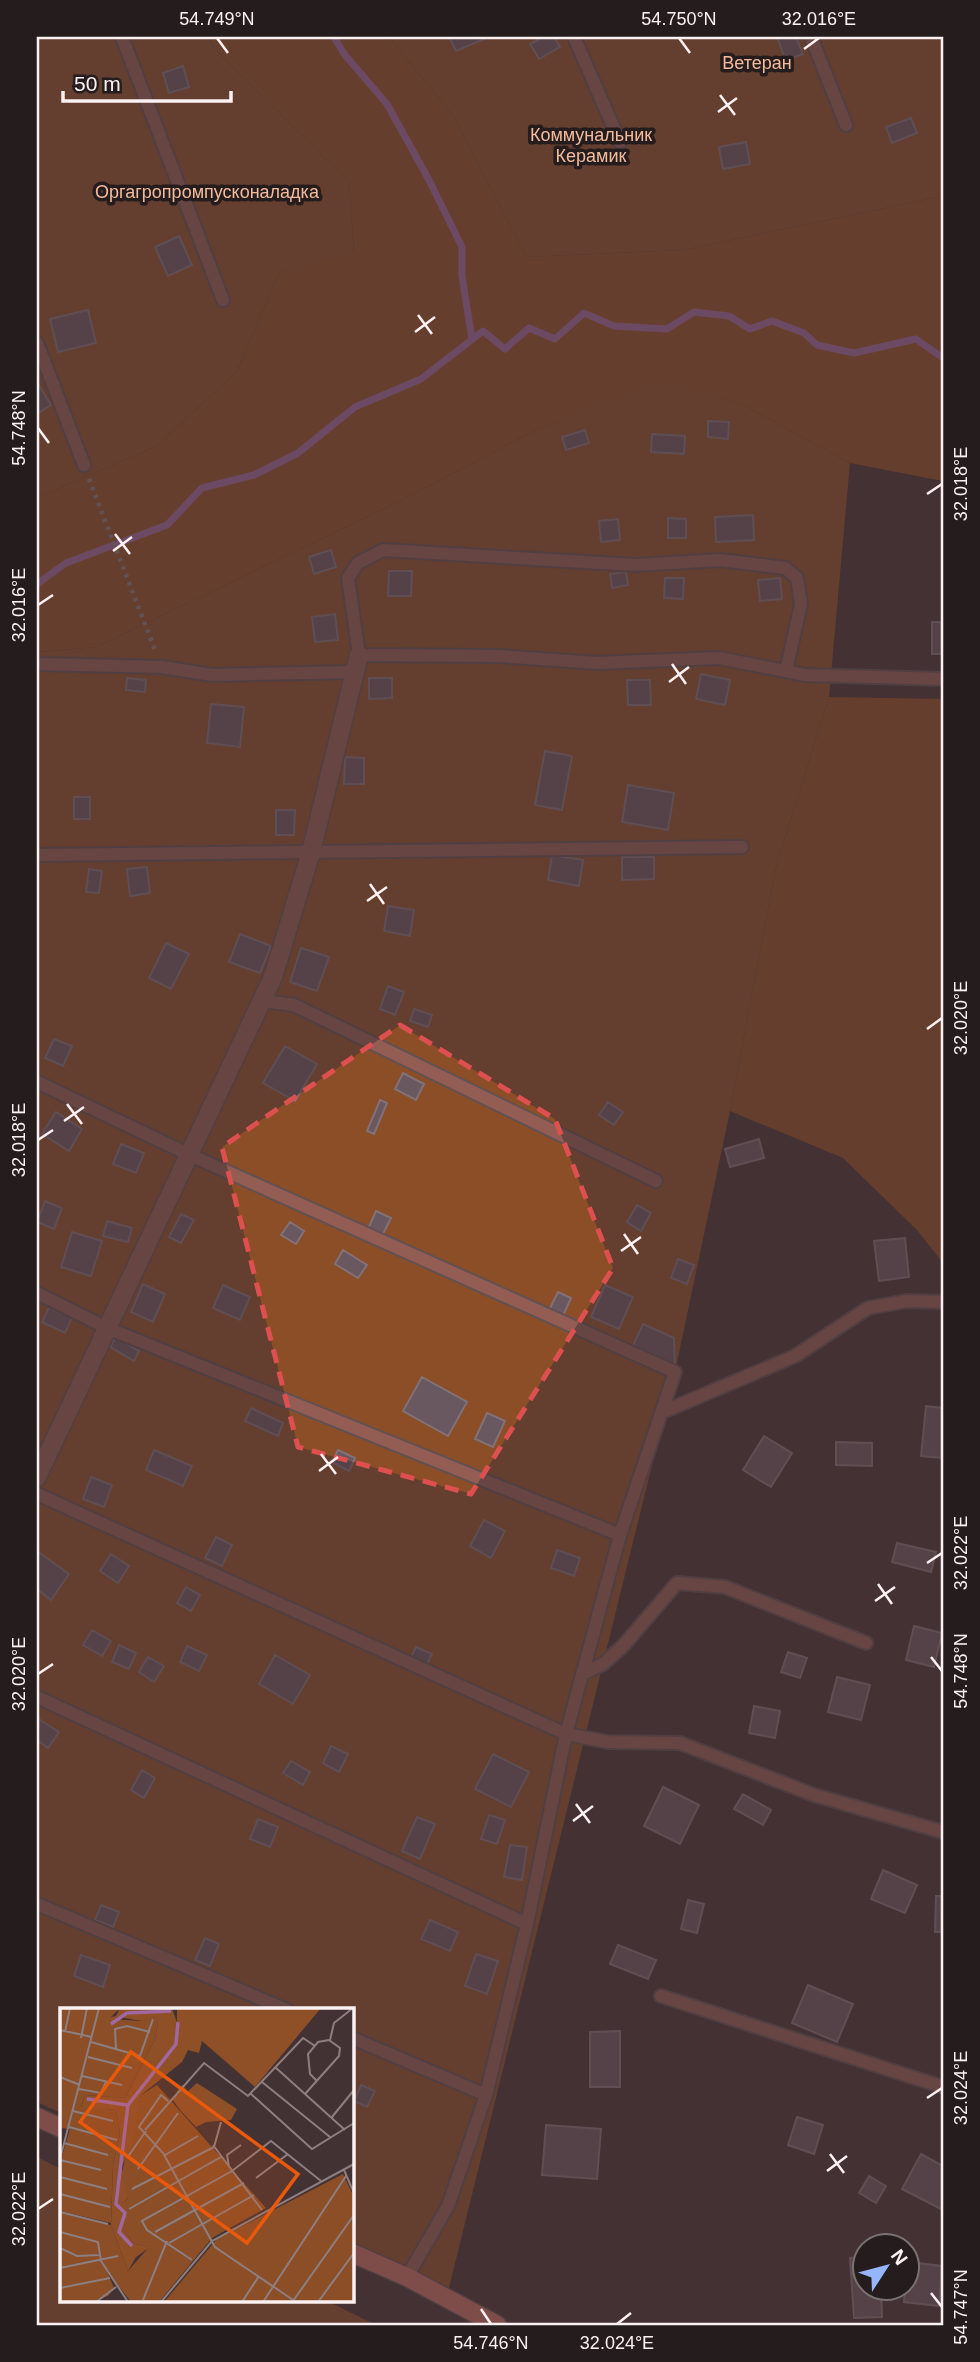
<svg xmlns="http://www.w3.org/2000/svg" width="980" height="2362" font-family="Arial,sans-serif">
<style>
.green{fill:#8c4e27}
.forest{fill:#8f4f27}
.lines{fill:none;stroke-linecap:round;stroke-linejoin:round}
.stream{stroke:#9f689e;stroke-width:7}
.building{fill:#695860;stroke:#827179;stroke-width:2}
.lane-casing{stroke:#615152;stroke-width:16}
.street-casing{stroke:#615152;stroke-width:21}
.secondary-casing{stroke:#615152;stroke-width:21}
.path{stroke:#897a7c;stroke-width:4.5;stroke-dasharray:3.5 5;stroke-linecap:butt}
.lane{stroke:#935d54;stroke-width:12}
.street{stroke:#935d54;stroke-width:18}
.secondary{stroke:#c57063;stroke-width:18}
.marked{fill:none;stroke:#de5050;stroke-width:5;stroke-dasharray:14 9;stroke-linejoin:round}
.ticks{fill:none;stroke:#fcf1f2;stroke-width:2.5}
.labels{text-anchor:middle;dominant-baseline:central;stroke-width:7;stroke-linejoin:round;paint-order:stroke}
.park-label{font-size:18px;fill:#f3bb9b;stroke:#241c1d}
.inset-river{fill:none;stroke:#9f689e;stroke-width:3.5}
.inset-road{fill:none;stroke:#8d7e80;stroke-width:2}
.view{fill:#e8590c;fill-opacity:0.15;stroke:#e8590c;stroke-width:3.5}
.inset-edge{fill:none;stroke:#fcf1f2;stroke-width:3.5}
.neatline{fill:none;stroke:#fcf1f2;stroke-width:2.5}
.ticks-label{font-size:18px;text-anchor:middle;fill:#fcf1f2}
</style>
<rect width="100%" height="100%" fill="#433234"/>
<!-- green -->
<path class="green" d="M37,37H208L214,48L349,182L354,253L279,273L237,371L157,446L37,498Z
M389,37H943V196L684,250L526,257L454,117Z
M655,379L742,404L850,463L829,697L776,867L730,1111L675,1372L447,2296L352,2251V2010H61V2113L37,2102V652L96,647L402,500L530,433Z
M37,2157L61,2169V2301H327L376,2325H37Z"/>
<!-- forest -->
<path class="forest" d="M208,37H389L454,117L526,257L684,250L943,196V481L850,463L742,404L655,380L530,433L402,500L96,647L37,652V498L157,446L237,371L279,273L354,252L349,182L214,48Z
M829,697L943,699V1263L917,1230L843,1158L730,1111L776,867Z"/>
<g class="lines">
<!-- stream -->
<path class="stream" d="M334,37L345,55L387,104L429,180L462,247V276L472,339
M37,584L66,563L167,525L202,488L254,475L298,453L355,407L421,379L483,331L505,349L529,328L555,339L584,313L614,326L667,329L694,312L729,316L750,329L772,321L804,333L817,345L854,353L916,339L943,358"/>
</g>
<!-- building -->
<path class="building" d="M449,37H489L456,51Z
M543,37H554L560,47L539,59L530,44Z
M777,37H796L803,54L786,61Z
M183,66L189,87L169,93L163,73Z
M911,118L917,133L892,143L886,127Z
M746,142L750,164L723,169L719,147Z
M179,236L192,265L168,276L155,247Z
M88,310L96,343L58,352L50,319Z
M37,382L51,405L37,414Z
M708,421L729,422L728,439L708,437Z
M585,430L589,443L566,450L562,437Z
M652,434L685,436L684,454L651,452Z
M753,515L754,540L716,542L715,517Z
M668,518L686,519V538H668Z
M618,519L620,540L601,542L599,521Z
M331,550L336,567L314,574L309,557Z
M389,571H412L411,596H388Z
M626,572L628,585L612,588L610,574Z
M665,578H684L683,599L664,598Z
M780,578L782,599L760,601L758,580Z
M335,614L338,640L315,642L312,617Z
M932,622H943V654H932Z
M701,674L730,680L725,705L696,699Z
M127,678L146,680L145,692L126,690Z
M369,678H392V698L369,699Z
M627,680H650L651,705H628Z
M211,704L244,707L240,747L207,743Z
M545,751L572,756L562,810L535,805Z
M345,757L364,758V784H344Z
M628,785L674,793L668,830L622,822Z
M74,797H90V819H74Z
M276,810H295L294,835H276Z
M552,855L583,860L579,886L548,880Z
M622,857H654V879L622,880Z
M147,867L150,893L130,896L127,869Z
M89,869L102,871L99,893L86,892Z
M388,906L414,910L410,936L384,931Z
M240,934L271,946L260,973L229,962Z
M166,943L189,954L171,989L149,978Z
M301,948L329,957L317,991L290,982Z
M388,986L404,992L395,1015L380,1009Z
M414,1009L432,1015L428,1027L410,1021Z
M54,1039L72,1046L63,1066L45,1058Z
M285,1046L317,1064L295,1101L263,1083Z
M403,1073L424,1084L416,1100L395,1089Z
M380,1100L387,1103L374,1134L367,1131Z
M608,1102L623,1112L614,1125L599,1115Z
M56,1112L82,1129L69,1151L42,1134Z
M759,1139L764,1158L730,1167L725,1149Z
M121,1144L144,1153L136,1173L113,1164Z
M45,1201L62,1208L54,1229L37,1222Z
M637,1205L651,1213L641,1231L627,1222Z
M376,1211L391,1218L382,1236L368,1229Z
M181,1214L194,1220L181,1243L169,1237Z
M107,1221L132,1228L128,1242L103,1236Z
M290,1222L304,1231L296,1244L281,1235Z
M72,1232L102,1241L91,1276L61,1267Z
M905,1238L909,1277L879,1281L874,1241Z
M343,1250L367,1265L358,1278L335,1264Z
M678,1259L694,1265L687,1284L671,1278Z
M143,1284L165,1294L153,1322L131,1312Z
M223,1285L250,1297L240,1320L213,1308Z
M605,1285L633,1297L619,1329L591,1317Z
M558,1292L571,1298L562,1318L548,1312Z
M49,1307L72,1318L65,1333L42,1322Z
M643,1324L674,1338L675,1372L631,1350Z
M116,1337L139,1351L134,1361L110,1347Z
M422,1377L467,1402L448,1436L403,1411Z
M926,1406L943,1408V1458L921,1456Z
M251,1408L283,1423L278,1436L245,1421Z
M487,1413L505,1421L493,1447L475,1439Z
M764,1436L792,1453L771,1487L743,1470Z
M836,1442L872,1443V1466L836,1465Z
M154,1450L192,1466L183,1486L146,1470Z
M338,1450L355,1458L349,1471L332,1462Z
M91,1477L112,1485L104,1507L83,1499Z
M484,1520L505,1531L491,1558L470,1546Z
M216,1537L232,1545L222,1566L205,1558Z
M897,1543L936,1552L931,1572L892,1562Z
M557,1550L580,1558L574,1576L551,1568Z
M37,1551L69,1574L51,1600L37,1589Z
M111,1554L129,1566L118,1583L100,1571Z
M186,1587L200,1595L191,1611L177,1603Z
M914,1626L942,1633L934,1667L906,1660Z
M92,1630L111,1641L102,1656L83,1645Z
M119,1645L136,1653L129,1669L112,1662Z
M187,1646L207,1655L199,1671L180,1662Z
M416,1647L432,1654L424,1671L408,1663Z
M788,1652L807,1658L800,1678L781,1672Z
M275,1655L310,1675L293,1704L259,1684Z
M148,1657L164,1666L154,1682L139,1672Z
M837,1677L870,1685L861,1720L828,1712Z
M754,1706L780,1711L775,1738L749,1733Z
M37,1718L59,1732L48,1748L37,1740Z
M331,1746L348,1754L339,1772L323,1763Z
M493,1754L529,1772L511,1807L475,1789Z
M291,1761L310,1772L303,1785L283,1773Z
M142,1770L155,1778L144,1798L131,1790Z
M663,1787L699,1805L680,1844L644,1826Z
M743,1794L771,1810L763,1825L734,1809Z
M489,1815L505,1820L497,1844L481,1839Z
M417,1817L435,1824L420,1859L402,1851Z
M258,1819L278,1827L270,1847L250,1839Z
M510,1845L527,1847L522,1880L504,1877Z
M883,1870L917,1885L905,1913L871,1899Z
M936,1896H943V1932H935Z
M688,1900L704,1904L697,1933L681,1929Z
M101,1905L119,1912L113,1927L95,1920Z
M430,1920L458,1932L450,1951L421,1939Z
M205,1938L219,1944L210,1966L195,1960Z
M618,1945L656,1960L648,1979L610,1964Z
M476,1954L498,1961L487,1994L465,1986Z
M81,1955L110,1965L103,1987L74,1976Z
M808,1985L853,2004L837,2042L792,2023Z
M620,2031V2087H590V2032Z
M361,2085L375,2091L367,2107L354,2101Z
M797,2117L823,2125L814,2154L788,2145Z
M546,2125L601,2129L597,2179L542,2175Z
M921,2154L943,2166V2210L902,2189Z
M869,2176L886,2186L876,2203L859,2193Z
M864,2257V2288H881L882,2317L854,2318L850,2258Z
M908,2262L942,2266L939,2306L904,2302Z"/>
<g class="lines">
<defs>
<path id="lane" d="M122,37L223,300
M574,37L620,142
M811,37L846,125
M37,343L84,465
M37,664L162,667L212,675L355,672
M786,671L801,604L797,578L785,568L720,560L636,565L383,550L358,563L348,578L359,655L498,656L597,663L719,658L805,675L943,679
M37,855L742,847
M264,1001L294,1005L656,1181
M37,1082L190,1155L675,1372
M37,1293L107,1328L620,1535
M667,1403L665,1411L795,1356L868,1308L907,1301L943,1302
M37,1494L566,1734L608,1742L680,1743L814,1795L943,1832
M582,1674L603,1664L623,1646L677,1583L725,1587L866,1643
M37,1697L527,1924
M37,1904L287,2010
M661,1996L943,2087
M352,2038L486,2095
M407,2277L448,2206L486,2095L527,1924L566,1734L620,1535L675,1372"/>
<path id="street" d="M37,1477L273,977L311,852L359,655"/>
<path id="secondary" d="M37,2117L61,2128
M352,2253L407,2277L497,2325"/>
</defs>
<!-- lane casing -->
<use href="#lane" class="lane-casing"/>
<!-- street casing -->
<use href="#street" class="street-casing"/>
<!-- secondary casing -->
<use href="#secondary" class="secondary-casing"/>
<!-- path -->
<path class="path" d="M89,479L155,650"/>
<!-- lane -->
<use href="#lane" class="lane"/>
<!-- street -->
<use href="#street" class="street"/>
<!-- secondary -->
<use href="#secondary" class="secondary"/>
</g>
<!-- marked area -->
<path d="M0 0H980V2362H0ZM400,1025L555,1119L613,1268L471,1494L298,1447L222,1147Z" fill="#433234" fill-opacity=".55" fill-rule="evenodd"/>
<path class="marked" d="M400,1025L555,1119L613,1268L471,1494L298,1447L222,1147Z"/>
<!-- ticks -->
<path class="ticks" d="M217,38L228,53M679,38L690,53M804,49L819,38M720,95L735,115M718,112L737,98M418,315L432,334M415,332L435,317M38,428L49,443M927,494L942,484M115,534L130,554M113,551L132,537M38,605L53,595M672,664L686,684M669,682L689,667M370,884L384,904M367,901L387,887M927,1029L942,1018M67,1104L82,1124M64,1121L84,1107M38,1140L53,1130M624,1234L638,1254M621,1251L641,1237M321,1454L336,1474M319,1471L338,1457M927,1563L942,1553M878,1584L892,1604M875,1601L895,1587M931,1657L942,1671M38,1674L53,1664M576,1804L590,1823M573,1821L593,1806M927,2098L942,2088M830,2154L844,2173M827,2171L847,2156M38,2209L53,2199M931,2293L942,2307M481,2309L491,2324M617,2324L631,2313"/>
<g class="labels">
<!-- park labels -->
<g class="park-label">
<text x="757" y="63">Ветеран</text>
<text x="591" y="135">Коммунальник<tspan x="591" dy="21">Керамик</tspan></text>
<text x="207" y="192">Оргагропромпусконаладка</text>
</g>
</g>
<!-- overview -->
<g transform="translate(60 2008)">
<rect width="294" height="294" fill="#433234"/>
<path d="M0,0H60L49,11L82,13L93,7L98,14L95,31L65,90L25,87L21,99L56,102L60,126L53,157L51,215L0,203V155L10,121L0,120ZM97,77L206,200L152,230L99,294H71L47,263L54,280L48,288L31,294H0V205L51,217L68,263L89,239L74,236L63,221L61,195L68,191L60,172L81,87ZM283,166L294,189V294H104L157,231Z" fill="#8c4e27"/>
<path d="M60,0H112L117,15V0H261L195,79L142,33L139,45L128,42L122,54L81,87L71,140L61,160L68,191L61,195L68,209L63,221L74,236L90,239L76,249L68,263L51,217L53,157L60,126L56,102L21,100L25,87L65,90L95,31L98,14L93,8L82,13L59,9L55,15L48,10L56,8ZM137,75L177,101L171,112L146,114L136,119L121,103L112,91L122,77L128,83Z" fill="#8f4f27"/>
<path class="inset-river" d="M51,16L67,5L111,3M27,91L67,97M72,238L59,224L65,205L56,196L68,97L116,36L118,14"/>
<path class="inset-road" d="M0,22L32,29M5,24L10,0M21,30L27,0M270,32L274,15L293,0M31,34L80,48L93,11M56,41L55,21L67,18L90,24M28,49L72,60M215,59L285,122M22,68L62,77M0,69L20,77M257,73L250,66L248,46L258,34L269,32M202,74L270,129M19,81L41,85L46,74M191,86L252,141L294,115M245,86L279,48L280,40L269,32M108,93L101,87L79,119L103,145L155,239L236,294M13,103L53,113M272,109L294,82M9,119L57,132M85,122L144,55L188,88L243,30L255,38M4,135L48,147M153,137L202,202M105,147L138,128M67,150L86,123M0,151L39,0M0,152L41,162M169,158L167,147L181,137M78,161L118,105M284,162L294,185M0,169L47,181M196,170L228,146M72,181L154,139L161,114M0,186L50,199M69,201L161,149M0,204L48,216M0,224L38,234L41,253L68,294M95,224L184,175M109,235L194,187M0,240L17,248L39,247M132,252L87,222L82,213L172,163L211,133L261,173M0,260L58,248M0,280L50,270M83,292L107,233M233,293L294,207M36,294L56,279M101,294L152,233L294,156M182,294L199,268M203,294L286,168M258,294L294,245"/>
<path class="view" d="M71,44L238,166L187,235L20,114Z"/>
<rect width="294" height="294" class="inset-edge"/>
</g>
<!-- border -->
<rect width="980" height="2362" fill="none" stroke="#241c1d" stroke-width="77"/>
<!-- north arrow -->
<g transform="translate(886 2267) rotate(54)"><circle r="33" fill="#241c1d" stroke="#7a7172" stroke-width="2"/>
<path d="M0-5L12 26L0 18L-12 26Z" fill="#95b6fd"/>
<text y="-10" font-size="19" font-weight="bold" text-anchor="middle" fill="#fcf1f2">N</text>
</g>
<!-- scale -->
<path d="M63 91v10h168v-10" fill="none" stroke="#fcf1f2" stroke-width="3.5"/>
<text x="74" y="91" font-size="21" fill="#fcf1f2" stroke="#241c1d" stroke-width="5" paint-order="stroke">50 m</text>
<rect x="38" y="38" width="904" height="2286" class="neatline"/>
<g class="ticks-label">
<text x="217" y="25">54.749°N</text>
<text x="679" y="25">54.750°N</text>
<text x="819" y="25">32.016°E</text>
<text transform="translate(19 428) rotate(-90)" y="6">54.748°N</text>
<text transform="translate(961 484) rotate(-90)" y="6">32.018°E</text>
<text transform="translate(19 605) rotate(-90)" y="6">32.016°E</text>
<text transform="translate(961 1018) rotate(-90)" y="6">32.020°E</text>
<text transform="translate(19 1140) rotate(-90)" y="6">32.018°E</text>
<text transform="translate(961 1553) rotate(-90)" y="6">32.022°E</text>
<text transform="translate(961 1671) rotate(-90)" y="6">54.748°N</text>
<text transform="translate(19 1674) rotate(-90)" y="6">32.020°E</text>
<text transform="translate(961 2088) rotate(-90)" y="6">32.024°E</text>
<text transform="translate(19 2209) rotate(-90)" y="6">32.022°E</text>
<text transform="translate(961 2307) rotate(-90)" y="6">54.747°N</text>
<text x="491" y="2349">54.746°N</text>
<text x="617" y="2349">32.024°E</text>
</g>
</svg>
